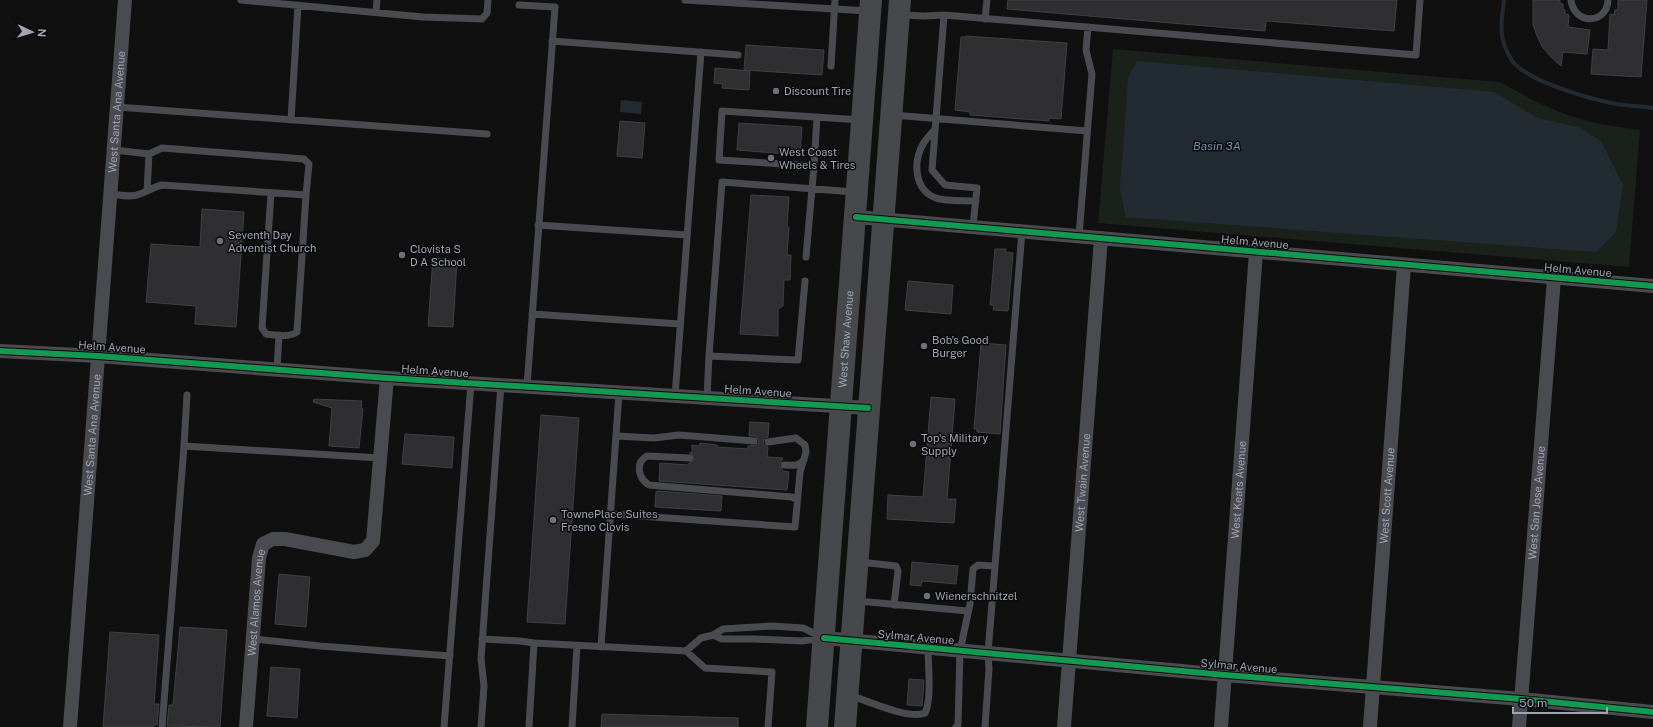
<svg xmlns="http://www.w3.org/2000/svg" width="1653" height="727" font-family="'Public Sans',sans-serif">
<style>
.green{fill:#1a201a}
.water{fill:#232b32}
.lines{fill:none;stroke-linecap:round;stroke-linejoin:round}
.stream{stroke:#232b32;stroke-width:4}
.building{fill:#2f2f31;stroke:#3e4044}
.service{stroke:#4a4b50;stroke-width:7}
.minor{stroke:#4a4b50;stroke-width:14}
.primary{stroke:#46484b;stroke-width:22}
.cycleway-casing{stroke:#0a0a0c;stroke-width:8}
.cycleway{stroke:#139951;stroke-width:6}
.poi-dot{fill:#6d717a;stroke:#0a0a0c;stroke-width:1.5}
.labels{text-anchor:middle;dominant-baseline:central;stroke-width:3;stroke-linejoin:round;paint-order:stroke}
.poi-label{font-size:11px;fill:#9fa5b3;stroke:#0a0a0c;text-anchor:start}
.street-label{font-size:11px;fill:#9fa5b3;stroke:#0a0a0c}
.water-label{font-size:12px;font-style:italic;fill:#7393b0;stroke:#0a0a0c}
</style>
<rect width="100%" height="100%" fill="#101010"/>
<!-- green -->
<path class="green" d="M1113,49L1500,82C1528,98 1556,113 1588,121C1605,126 1623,127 1640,130L1629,267L1098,223Z"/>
<!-- water -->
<path class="water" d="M1137,61L1494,92L1538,118L1578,127L1601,141L1623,185L1616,232L1596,252L1126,217L1120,190L1128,78Z
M621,100L642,102L641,114L620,112Z"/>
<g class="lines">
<!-- stream -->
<path class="stream" d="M1504,0C1501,23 1498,38 1511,59C1524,81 1591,99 1616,104C1628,106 1641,106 1653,108"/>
</g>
<!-- building -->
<path class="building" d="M1008,0H1397L1394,31L1266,21L1265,31L1007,9Z
M1533,0H1560V3L1563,4V9L1565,10V14L1569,15L1568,27L1590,30L1587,54L1563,52L1561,66L1552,58L1543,48L1537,36L1533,24Z
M1618,0H1647L1641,77L1591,74L1593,49L1608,50L1610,14L1614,15L1615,10H1618Z
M966,36L1067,43L1061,119L1049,118V121L970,115V112L955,110L961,37H966Z
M746,45L824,50L822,75L744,70Z
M715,68L750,71L749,90L722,88L723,84L714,83Z
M620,121L645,123L642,158L617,156Z
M739,123L802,127L800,155L737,150Z
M751,195L789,197L787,225L789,228L787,255H791L790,280H784L783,306L778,309V336L740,334Z
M202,209L244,212L236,327L195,324L196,306L146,302L151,244L200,247Z
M995,249H1006L1005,252L1013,253L1008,311L993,310L994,305H990Z
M433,258L457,260L453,327L428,326Z
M908,281L953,285L951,314L905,310Z
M981,343L1006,345L1000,434L977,432V429H974Z
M931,397L955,399L947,499H956L954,523L887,519L888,495L923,497Z
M314,399L362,401L361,408L363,409L359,448L329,446L332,408L313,402Z
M541,415L579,418L565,624L527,622Z
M750,422L769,423L768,437L765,438L763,442L764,445L768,447L767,457L783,458L779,465L783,471L789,472L787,490L659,481L660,463L688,465L689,463L694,461V455L689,453H692V445L699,446L700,443L717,445V447L748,449V446L756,445L759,442L758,439L755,436H749Z
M405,434L454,437L452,468L402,464Z
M658,491L722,496L721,511L655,507L656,492Z
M912,562L958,566L956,584L922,581L921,586L910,585Z
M279,574L310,577L306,627L275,624Z
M180,627L227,630L220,727L167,726L169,705H173Z
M110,632L159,635L154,704H159L157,725H154L153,727H103Z
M271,667L300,669L297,718L267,716Z
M909,679L924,680L922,706L907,705Z
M602,714L738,718V727H601Z"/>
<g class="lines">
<!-- service -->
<path class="service" d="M241,0L423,17L482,19L487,13L488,0
M685,0L868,11
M1571,0C1574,25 1607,25 1608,0
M519,5L555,7L527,386
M376,12L377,0
M901,15L924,16L944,15L1416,55L1420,0
M944,15L932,170L945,185L977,188L973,226
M985,19L987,0
M552,41L738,55
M831,66L835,0
M117,107L487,134
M893,115L1087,131
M817,117L814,166L719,160L722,111L861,120
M291,120L298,5
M934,130C931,134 926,139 923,144C913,162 914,190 936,198C946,202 964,200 976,201
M147,191L149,154
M271,193L262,328L266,334C275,335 289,338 297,332L306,195
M110,194C120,195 131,198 140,194C148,191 154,187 162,185L306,195L309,164L304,159L162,148L149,154L114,150
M538,225L687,235
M1079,236L1092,74L1086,50L1088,27
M806,257L814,166
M805,281L798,360L709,356L722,182L855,192
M532,314L680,324
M277,369L279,335
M675,396L701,52
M707,398L709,356
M616,436L654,438L679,435L754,441
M184,446L187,395
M690,458L647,456C635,463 638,478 649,485L792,497L797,500
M784,465C792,465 798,467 804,460
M611,514L795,527L800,472L806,452L805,445L796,438L768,442
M860,562L896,566L898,571L894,605
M857,601L968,611
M772,626L803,628L824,638L802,641L755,639H722L713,635L723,629Z
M253,639L320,646L450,656
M482,639L520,641L534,643
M601,647L619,393
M686,651L705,668L772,672L768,727
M850,695C867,701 910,720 925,713C932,700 928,664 928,648
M162,727L184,446L380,458
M444,727L471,383
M481,727L484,686L481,659L501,384
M529,727L534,643L686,651L701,638L713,635
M572,727L577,646
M956,727L958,725L960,651L970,604L973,569L978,565L994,566
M985,727L989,669L988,653L1022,231"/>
<!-- minor -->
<g class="minor">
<path d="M856,217L1653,286"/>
<path d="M0,351L98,356L387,378L868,408"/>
<path d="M824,638L1225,675L1521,699L1653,712"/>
<path id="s1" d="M70,727L125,0"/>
<path id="s2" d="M246,727L259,558L263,544L273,539H285L354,552L365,550L373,541L387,378"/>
<path id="s3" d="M1064,727L1101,238"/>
<path id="s4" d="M1221,727L1256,252"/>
<path id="s5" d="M1370,727L1404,265"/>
<path id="s6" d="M1519,727L1554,278"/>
</g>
<!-- primary -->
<g class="primary">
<path id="s7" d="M817,727L871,0"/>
<path d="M845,727L900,0"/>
</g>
<defs>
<path id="cycleway" d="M856,217L1653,286
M0,351L98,356L387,378L868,408
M824,638L1225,675L1521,699L1653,712"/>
</defs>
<!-- cycleway casing -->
<use href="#cycleway" class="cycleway-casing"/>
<!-- cycleway -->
<use href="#cycleway" class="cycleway"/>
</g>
<!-- markers -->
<g class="poi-dot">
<circle cx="776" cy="91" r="4"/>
<circle cx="771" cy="158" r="4"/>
<circle cx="220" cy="241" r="4"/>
<circle cx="402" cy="255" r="4"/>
<circle cx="924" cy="346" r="4"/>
<circle cx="913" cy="444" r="4"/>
<circle cx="553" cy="520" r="4"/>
<circle cx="927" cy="596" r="4"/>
</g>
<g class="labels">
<!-- poi labels -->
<g class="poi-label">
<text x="784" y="91">Discount Tire</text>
<text x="779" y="152">West Coast<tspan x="779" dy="13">Wheels &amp; Tires</tspan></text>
<text x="228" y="235">Seventh Day<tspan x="228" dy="13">Adventist Church</tspan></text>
<text x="410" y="249">Clovista S<tspan x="410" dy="13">D A School</tspan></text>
<text x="932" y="340">Bob's Good<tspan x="932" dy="13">Burger</tspan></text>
<text x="921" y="438">Top's Military<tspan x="921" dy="13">Supply</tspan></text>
<text x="561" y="514">TownePlace Suites<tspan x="561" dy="13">Fresno Clovis</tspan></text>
<text x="935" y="596">Wienerschnitzel</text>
</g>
<!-- street labels -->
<g class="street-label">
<text stroke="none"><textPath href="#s1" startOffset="617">West Santa Ana Avenue</textPath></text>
<text transform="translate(1255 242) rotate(5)">Helm Avenue</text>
<text transform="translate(1578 270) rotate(5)">Helm Avenue</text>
<text stroke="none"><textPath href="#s7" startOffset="389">West Shaw Avenue</textPath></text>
<text transform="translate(112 347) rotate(4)">Helm Avenue</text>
<text transform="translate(435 371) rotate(4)">Helm Avenue</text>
<text transform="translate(758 391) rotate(4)">Helm Avenue</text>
<text stroke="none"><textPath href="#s1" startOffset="293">West Santa Ana Avenue</textPath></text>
<text stroke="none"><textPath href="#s3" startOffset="245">West Twain Avenue</textPath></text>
<text stroke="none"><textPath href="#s4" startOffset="238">West Keats Avenue</textPath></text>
<text stroke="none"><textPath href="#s5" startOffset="232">West Scott Avenue</textPath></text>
<text stroke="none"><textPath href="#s6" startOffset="225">West San Jose Avenue</textPath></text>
<text stroke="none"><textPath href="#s2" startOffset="125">West Alamos Avenue</textPath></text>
<text transform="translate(916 637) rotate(5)">Sylmar Avenue</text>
<text transform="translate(1239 666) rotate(5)">Sylmar Avenue</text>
</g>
<!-- water labels -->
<g class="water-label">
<text x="1217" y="146">Basin 3A</text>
</g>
</g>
<!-- north arrow -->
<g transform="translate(32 32) rotate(94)" stroke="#0a0a0c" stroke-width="3" paint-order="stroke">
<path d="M0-3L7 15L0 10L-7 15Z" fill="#9fa5b3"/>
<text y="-6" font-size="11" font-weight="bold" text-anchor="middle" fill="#9fa5b3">N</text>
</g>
<!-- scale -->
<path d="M1513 707v6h94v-6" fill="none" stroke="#9fa5b3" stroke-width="2"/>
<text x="1519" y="707" font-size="12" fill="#9fa5b3" stroke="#0a0a0c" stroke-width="3" paint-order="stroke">50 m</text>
</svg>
